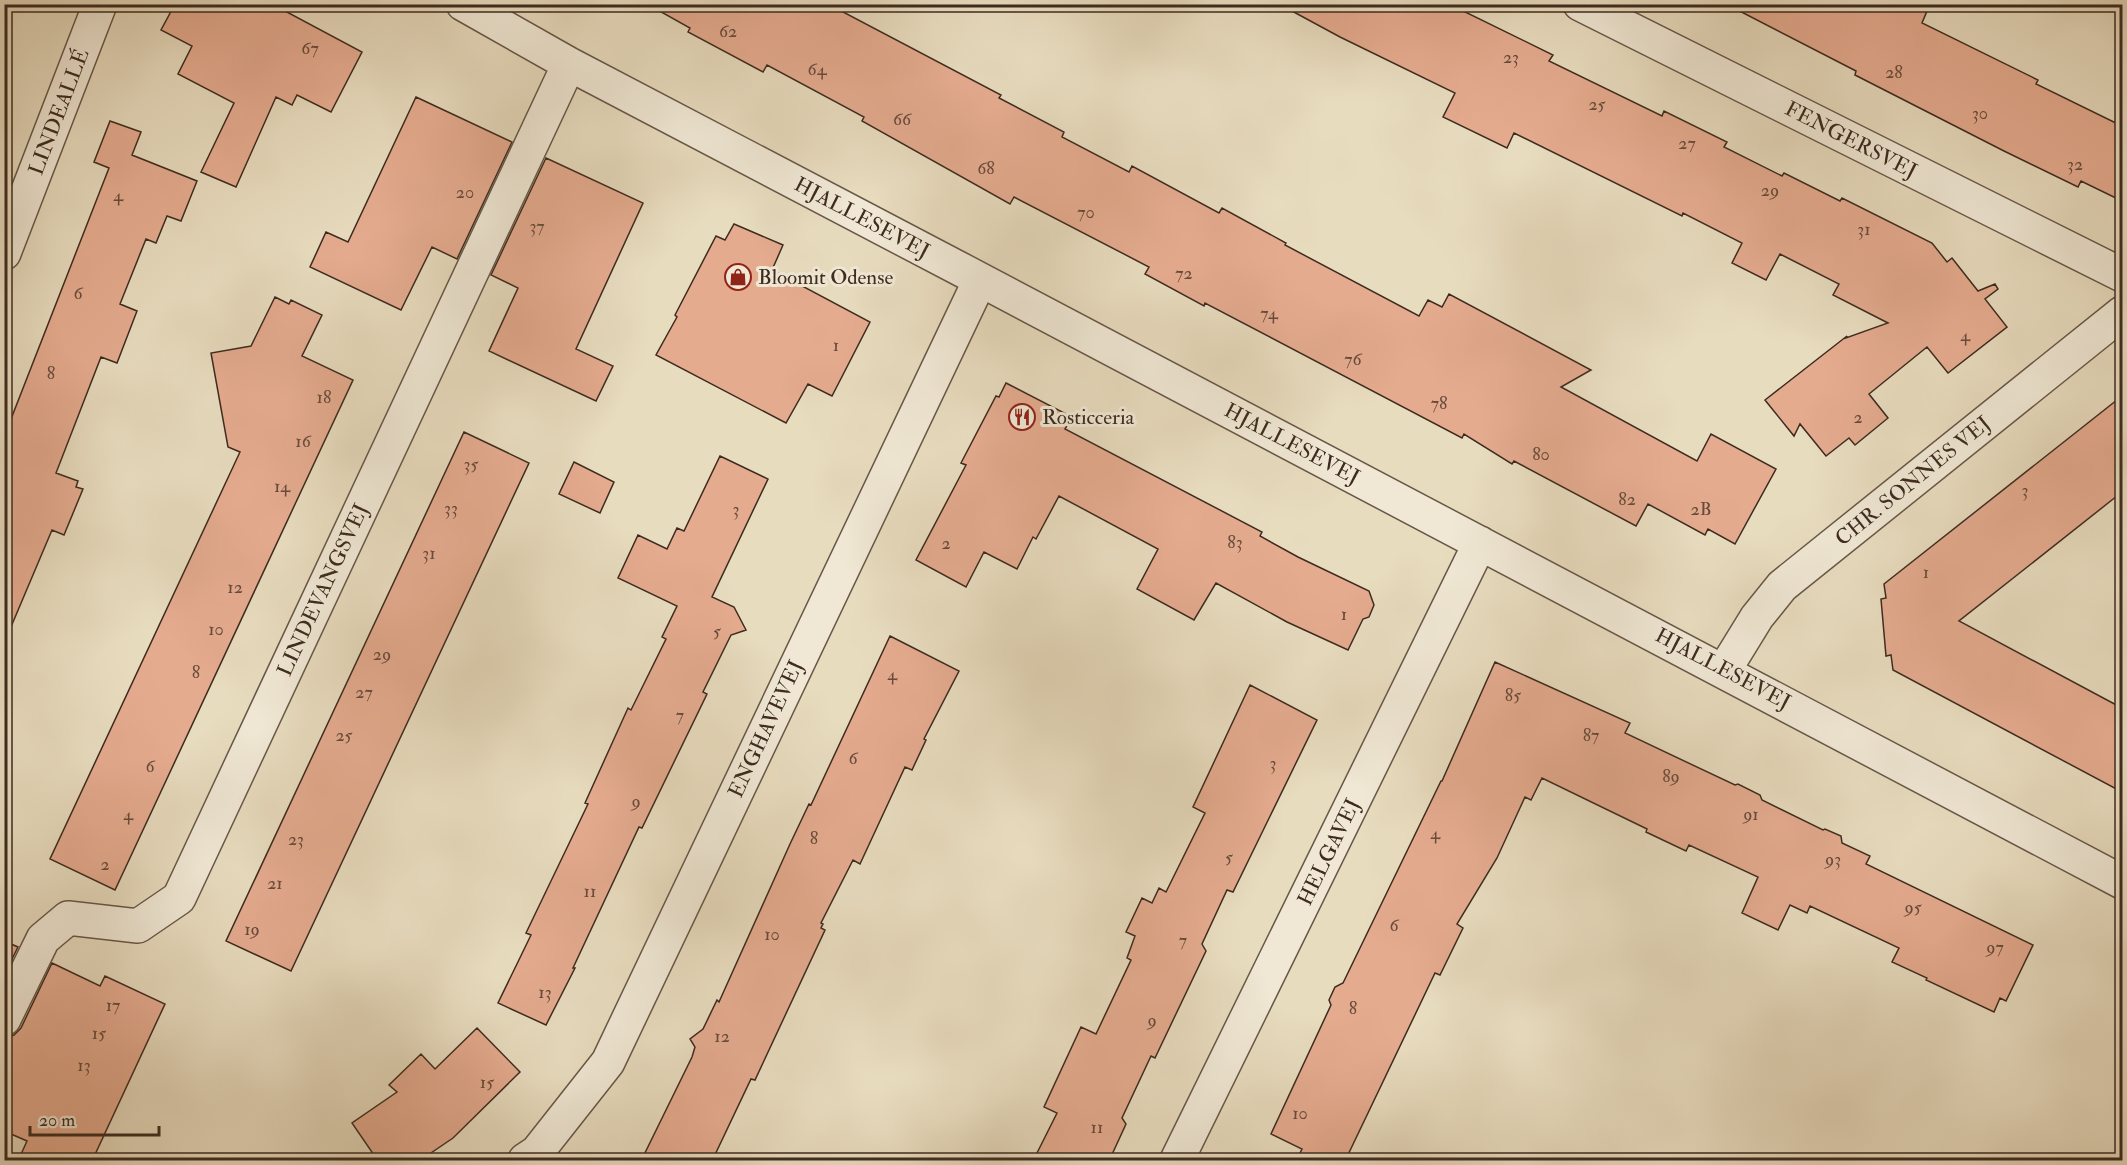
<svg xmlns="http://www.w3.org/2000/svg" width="2127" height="1165" font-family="'IM FELL Double Pica',serif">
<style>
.building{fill:#e5ab8f;stroke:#3d2b20;stroke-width:1.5}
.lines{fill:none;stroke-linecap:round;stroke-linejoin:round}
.minor-casing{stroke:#685748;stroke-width:36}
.minor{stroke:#f0e8d5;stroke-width:33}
.labels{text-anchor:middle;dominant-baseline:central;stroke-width:6;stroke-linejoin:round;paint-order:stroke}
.number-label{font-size:18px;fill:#674b3c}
.street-label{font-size:21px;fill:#3d2b20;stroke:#f0e8d5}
.poi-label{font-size:21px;fill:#3d2b20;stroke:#f0e8d5;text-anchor:start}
</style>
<rect width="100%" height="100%" fill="#e8dcbf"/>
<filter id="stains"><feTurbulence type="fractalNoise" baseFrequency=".00333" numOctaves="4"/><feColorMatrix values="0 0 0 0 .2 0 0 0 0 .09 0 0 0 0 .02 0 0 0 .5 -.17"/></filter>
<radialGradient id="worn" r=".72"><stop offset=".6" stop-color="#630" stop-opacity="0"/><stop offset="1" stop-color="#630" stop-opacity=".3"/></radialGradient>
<!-- building -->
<path class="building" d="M175,4H272L362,52L331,112L297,95L292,105L276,97L236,187L201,172L234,103L178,74L192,46L161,30Z
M647,4H828L1001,95L999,98L1064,132L1062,137L1129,172L1132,166L1219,213L1222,208L1286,243L1285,245L1419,316L1428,300L1442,307L1449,294L1591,370L1561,387L1697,461L1711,434L1776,469L1735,544L1708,529L1705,535L1648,504L1636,526L1514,461L1512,464L1464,434L1462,438L1205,303L1204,306L1145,274L1149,267L1014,197L1010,204L862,121L864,117L767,65L763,72L688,32L690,28Z
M1279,4H1449L1553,55L1549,61L1662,116L1664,111L1727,142L1724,147L1782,176L1784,173L1840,201L1842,198L1932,243L1947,262L1952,258L1978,291L1995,284L1998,289L1985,299L2007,327L1948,373L1927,347L1869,394L1888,418L1855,445L1849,438L1826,456L1800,424L1794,436L1765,400L1847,336L1846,338L1888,323L1833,295L1839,284L1780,254L1766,280L1732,263L1742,243L1683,213L1682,216L1514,133L1507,148L1443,117L1455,93L1340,37Z
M1726,4H1930L1922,23L2038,80L2036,84L2122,126V201L2081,181L2078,187L2004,151L1855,75L1856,71Z
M416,97L512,142L457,259L432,247L401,310L310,267L326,232L348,242Z
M110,121L141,132L132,155L197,181L181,221L167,216L156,243L146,239L120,304L137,311L117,363L101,357L56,473L78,481L76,487L83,489L64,535L52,530L5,641L4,437L109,168L94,162Z
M546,158L643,203L576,349L613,366L596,401L489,351L518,288L491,275Z
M734,224L783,245L772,270L870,322L832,396L808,384L786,423L656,355L677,317L675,315L716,236L725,240Z
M275,297L289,304L291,300L322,315L302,356L353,380L115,890L50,859L240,452L228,447L211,353L251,346Z
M1006,383L1072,417L1065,429L1262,532L1260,536L1298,557L1369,591L1374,605L1369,617L1363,619L1348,650L1287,622L1216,583L1194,620L1137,589L1158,549L1059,496L1036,539L1033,537L1017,569L984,552L966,587L916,560L966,465L961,463L996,396L999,397Z
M2122,396V492L1959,621L2122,708V792L1893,670L1891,655L1886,656L1881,599L1886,598L1884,584Z
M464,432L529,463L291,971L226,941Z
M720,456L768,479L712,597L734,607L746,630L731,635L703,692L707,694L642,828L639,827L573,968H575L546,1025L498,1003L531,935L526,933L588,804L585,803L628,708L631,710L666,639L662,637L677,606L618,578L638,535L667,549L677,528L684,531Z
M574,462L614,482L600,513L559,494Z
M890,636L959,671L924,739L926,740L912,770L905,767L860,864L853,860L821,923L823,924L821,928L825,930L755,1080L751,1079L712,1161H641L692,1057L695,1047L690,1039L703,1029L717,1000L719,1002L790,844L809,804L811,805Z
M1495,662L1630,723L1625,733L1735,785L1738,784L1760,795L1762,800L1823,830L1825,829L1841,836L1842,843L1870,856L1866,864L2033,945L2006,1001L2000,998L1994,1012L1926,980L1927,978L1892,962L1899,948L1810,906L1807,913L1790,905L1778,930L1742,913L1758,877L1689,845L1686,851L1646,832L1647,829L1542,778L1531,800L1525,797L1497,858L1457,924L1463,928L1440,975L1435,973L1345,1161H1296L1302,1149L1271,1134L1331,1005L1329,1000L1335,987L1343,983L1441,781H1442Z
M1250,685L1317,720L1233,892L1227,890L1202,944L1206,951L1155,1058L1151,1056L1122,1118L1126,1124L1109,1161H1033L1057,1113L1044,1107L1081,1027L1096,1034L1131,960L1127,958L1135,936L1126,932L1142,898L1152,903L1159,888L1166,892L1205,813L1193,807Z
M4,941L18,947L4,975Z
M52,963L100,986L105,976L165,1004L92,1161H18L27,1141L4,1131V1038L14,1035L21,1028Z
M477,1028L520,1072L453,1138L419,1161H378L352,1123L397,1092L389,1085L421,1054L435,1069Z"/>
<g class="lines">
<defs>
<path id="minor" d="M463,4L569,64C1087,336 1606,606 2122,882
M1580,4L2122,275
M4,253L100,4
M1725,669L1757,617L1782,586L2122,313
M4,1019L43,939L68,918L138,926L179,898L569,64
M525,1160L537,1152L608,1062L980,280
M1177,1160L1480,543"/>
</defs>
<!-- minor casing -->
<use href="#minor" class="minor-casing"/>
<!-- minor -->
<use href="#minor" class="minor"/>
</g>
<!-- icons -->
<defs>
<symbol id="shop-ring" viewBox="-11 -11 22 22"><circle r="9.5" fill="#f0e8d5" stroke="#8f2418" stroke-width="1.5"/><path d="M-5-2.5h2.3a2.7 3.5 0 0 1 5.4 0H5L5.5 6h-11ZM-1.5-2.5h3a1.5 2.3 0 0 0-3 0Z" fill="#8f2418"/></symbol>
<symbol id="restaurant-ring" viewBox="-11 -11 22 22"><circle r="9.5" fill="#f0e8d5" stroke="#8f2418" stroke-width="1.5"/><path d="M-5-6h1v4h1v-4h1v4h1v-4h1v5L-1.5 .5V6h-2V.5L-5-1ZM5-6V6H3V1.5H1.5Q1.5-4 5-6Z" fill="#8f2418"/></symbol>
</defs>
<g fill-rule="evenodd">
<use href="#shop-ring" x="723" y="262" width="30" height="30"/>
<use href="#restaurant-ring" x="1007" y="402" width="30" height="30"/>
</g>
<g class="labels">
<!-- number labels -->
<g class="number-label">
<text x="728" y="31">62</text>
<text x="310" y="48">67</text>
<text x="1511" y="57">23</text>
<text x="817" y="69">64</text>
<text x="1894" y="72">28</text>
<text x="1597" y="104">25</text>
<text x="1980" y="113">30</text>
<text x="902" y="119">66</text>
<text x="1687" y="143">27</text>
<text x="2075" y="164">32</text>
<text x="986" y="168">68</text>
<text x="1770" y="190">29</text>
<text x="465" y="192">20</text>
<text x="118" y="195">4</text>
<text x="1086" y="212">70</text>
<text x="537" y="226">37</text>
<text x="1864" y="229">31</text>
<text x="1184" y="273">72</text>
<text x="78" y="293">6</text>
<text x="1269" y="313">74</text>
<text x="1965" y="335">4</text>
<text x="836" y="345">1</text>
<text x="1353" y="359">76</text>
<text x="51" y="373">8</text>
<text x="324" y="397">18</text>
<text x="1439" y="403">78</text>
<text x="1858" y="417">2</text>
<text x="303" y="441">16</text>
<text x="1541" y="454">80</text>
<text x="471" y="464">35</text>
<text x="282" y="486">14</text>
<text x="2025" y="490">3</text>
<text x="1627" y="499">82</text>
<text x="451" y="508">33</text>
<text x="736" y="509">3</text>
<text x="1701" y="509">2B</text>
<text x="1235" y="542">83</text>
<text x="946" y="543">2</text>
<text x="429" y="553">31</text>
<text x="1926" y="572">1</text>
<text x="235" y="587">12</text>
<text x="1344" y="614">1</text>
<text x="216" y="629">10</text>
<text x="717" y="631">5</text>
<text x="382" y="654">29</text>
<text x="196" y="672">8</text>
<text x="892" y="674">4</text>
<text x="364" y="692">27</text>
<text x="1513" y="695">85</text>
<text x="680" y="715">7</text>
<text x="344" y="735">25</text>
<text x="1591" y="735">87</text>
<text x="853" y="758">6</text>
<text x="1273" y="763">3</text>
<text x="150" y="766">6</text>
<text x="1671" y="776">89</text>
<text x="636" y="801">9</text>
<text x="128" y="814">4</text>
<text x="1751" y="814">91</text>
<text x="1435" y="833">4</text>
<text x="814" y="838">8</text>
<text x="296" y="839">23</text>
<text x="1229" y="857">5</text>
<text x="1833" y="859">93</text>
<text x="105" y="864">2</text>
<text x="275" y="883">21</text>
<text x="590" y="891">11</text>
<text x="1913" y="907">95</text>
<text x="1394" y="925">6</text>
<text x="252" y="929">19</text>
<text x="772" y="934">10</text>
<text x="1183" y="940">7</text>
<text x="1995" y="947">97</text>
<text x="545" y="992">13</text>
<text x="113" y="1005">17</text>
<text x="1353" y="1008">8</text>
<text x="1152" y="1020">9</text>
<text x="99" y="1033">15</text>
<text x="722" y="1036">12</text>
<text x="84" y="1065">13</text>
<text x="487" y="1082">15</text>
<text x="1300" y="1113">10</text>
<text x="1097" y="1127">11</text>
</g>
<!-- street labels -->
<g class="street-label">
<text transform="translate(59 112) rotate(-69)">LINDEALLÉ</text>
<text transform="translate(1851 140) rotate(27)">FENGERSVEJ</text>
<text transform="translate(862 218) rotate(28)">HJALLESEVEJ</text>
<text transform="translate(1292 444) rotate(28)">HJALLESEVEJ</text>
<text transform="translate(1913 481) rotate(-39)">CHR. SONNES VEJ</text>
<text transform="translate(323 590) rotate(-65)">LINDEVANGSVEJ</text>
<text transform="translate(1723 669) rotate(28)">HJALLESEVEJ</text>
<text transform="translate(766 729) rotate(-65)">ENGHAVEVEJ</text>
<text transform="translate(1329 852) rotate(-64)">HELGAVEJ</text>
</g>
<!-- poi labels -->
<g class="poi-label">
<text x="758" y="277">Bloomit Odense</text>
<text x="1042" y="417">Rosticceria</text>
</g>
</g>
<!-- margin -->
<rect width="2127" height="1165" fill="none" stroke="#e8dcbf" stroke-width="24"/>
<rect x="6" y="6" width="2115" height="1153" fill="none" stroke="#3d2b20" stroke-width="3"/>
<rect x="12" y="12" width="2103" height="1141" fill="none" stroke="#3d2b20" stroke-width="1.5"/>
<!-- scale -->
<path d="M30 1126v9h129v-9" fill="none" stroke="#3d2b20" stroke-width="3"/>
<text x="39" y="1126" font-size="18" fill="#3d2b20" stroke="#f0e8d5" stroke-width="4.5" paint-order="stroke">20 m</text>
<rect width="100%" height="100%" filter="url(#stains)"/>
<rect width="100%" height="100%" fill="url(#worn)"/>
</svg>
